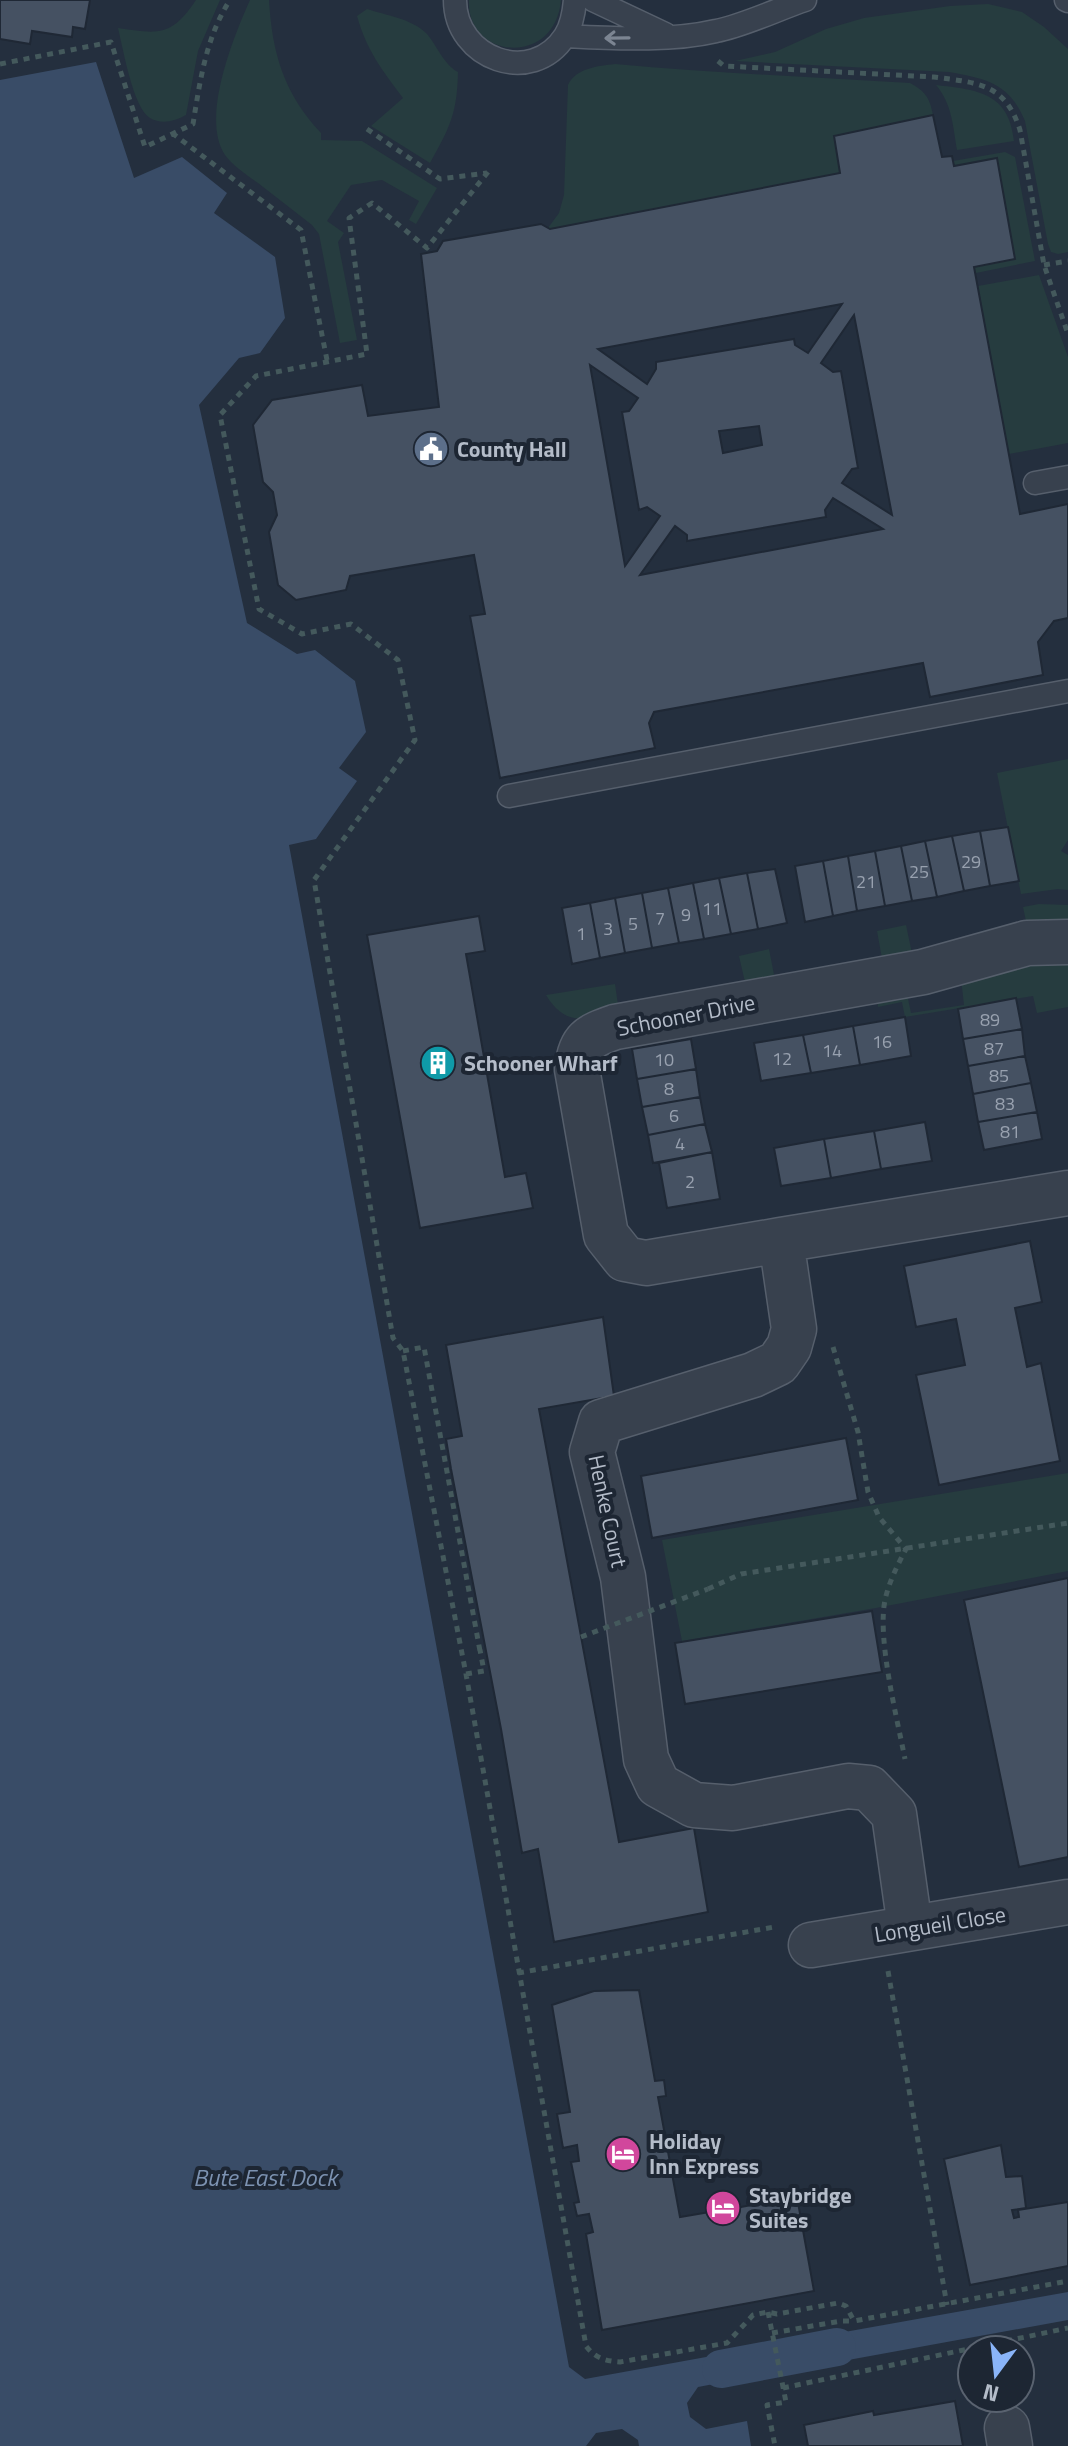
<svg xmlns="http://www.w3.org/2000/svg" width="1068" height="2446" font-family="'Titillium Web',sans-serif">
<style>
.green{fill:#263c3f}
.water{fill:#394c67}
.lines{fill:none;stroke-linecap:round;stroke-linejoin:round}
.canal{stroke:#394c67;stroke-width:38}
.building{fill:#455162;stroke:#1f2835;stroke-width:2;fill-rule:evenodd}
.service-casing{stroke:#565f6c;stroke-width:25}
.minor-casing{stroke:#565f6c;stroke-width:47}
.path{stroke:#44595c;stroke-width:5;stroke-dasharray:6 6;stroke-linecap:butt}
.service{stroke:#38414e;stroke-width:22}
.minor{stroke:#38414e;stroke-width:44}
.path-bridge{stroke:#44595c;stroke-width:5;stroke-dasharray:6 6;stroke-linecap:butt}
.oneway{stroke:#7c8592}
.labels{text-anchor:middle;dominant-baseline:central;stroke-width:8;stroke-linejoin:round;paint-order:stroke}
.number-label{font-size:18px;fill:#98a1af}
.poi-label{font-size:22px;font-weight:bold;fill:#b4bcc9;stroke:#1d2633;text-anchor:start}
.street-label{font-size:22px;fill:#b4bcc9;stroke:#1d2633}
.water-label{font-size:24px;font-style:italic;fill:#7c92b1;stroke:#1d2633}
</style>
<rect width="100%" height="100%" fill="#242f3e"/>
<!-- green -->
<path class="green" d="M196,0H220L198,51L186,115C175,121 162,125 150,118C133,108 123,48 118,28C159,34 171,37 196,0Z
M250,0H269C272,53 284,94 321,133V140L362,141L437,188L416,224L409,220L419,201L382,180L351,185L327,221L344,233L338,242L357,340L340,343L319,234L312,225C294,211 276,197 258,183C247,175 233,166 225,155C200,118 234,36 250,0Z
M469,0H561C555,68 466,59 469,0Z
M988,4L1022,12L1044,27L1068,49V252L1058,254L1051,252L1048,244L1025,121C1009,83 987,79 949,72L735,61L775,52L826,29L864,18L950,6Z
M367,9C385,15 412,19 426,33C437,45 443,64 458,72C457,114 450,127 430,163L371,126L403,98C382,70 367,51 357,16Z
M615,64C713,73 812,77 910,83C925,91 930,98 933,115L834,136L840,173L550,229L548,228L559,213L564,195L568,85C576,68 598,66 615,64Z
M936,85C977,90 1009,92 1014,141L957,150C953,126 952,104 936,85Z
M1005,152L1015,157L1035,261L976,273L974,267L1015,259L996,158L954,166L953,161Z
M1039,275L1068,357V443L1009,454L978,286Z
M1068,759V840L1061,851L1068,855V890L1058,889L1021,894L997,773Z
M1039,904L1068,905V930L1028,931L1023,907Z
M906,925L913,958L883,964L877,931Z
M769,949L776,985L747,991L739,956Z
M1068,954V1007L1037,1013L1033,996L905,1017L902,1002L878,1007L877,998L906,989L911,1013L964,1005L961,978L1023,967Z
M615,984L619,1012C587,1019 566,1028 546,995Z
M1068,1473V1571L876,1608L682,1641L662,1540Z"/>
<!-- water -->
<path class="water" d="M96,62L134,178L182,157L227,193L214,213L275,257L285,318L260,353L239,358L199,405L247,623L297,654L315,650L355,681L366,732L339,768L357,781L316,839L289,845L569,2367L585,2379L767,2346L772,2373L698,2387L687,2403L690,2417L706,2429L747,2421L751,2446H639L638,2440L622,2429L596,2433L586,2446H0V80Z
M1068,2292V2320L788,2371L783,2343Z"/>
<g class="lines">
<!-- canal -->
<path class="canal" d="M721,2369L837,2347"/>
</g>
<!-- building -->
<path class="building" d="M0,0H90L85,29L73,27L72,37L32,31L30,44L0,39Z
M933,115L942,157L952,156L954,166L997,158L1015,259L974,267L1020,514L1068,504V618L1054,621L1038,642L1043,675L930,697L923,663L654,712L649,723L655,748L500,778L470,616L485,614L474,555L350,576L346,590L296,600L278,585L269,532L277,515L273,492L263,482L253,425L272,400L362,385L368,416L439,407L421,254L437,251L443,241L541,224L550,229L840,173L834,136ZM842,304L808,353L795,345L794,339L656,362V369L647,384L598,349ZM854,315L892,515L842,483L852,469L858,468L841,371L833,372L821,363ZM590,365L638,398L629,411L622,412L639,510L647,507L660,516L625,566ZM759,426L762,445L723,453L719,431ZM833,498L883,529L640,575L675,526L687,535V541L826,517L825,510Z
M1008,827L1019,881L990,886L980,831Z
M980,831L990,886L964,891L952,836Z
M952,836L964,891L937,897L925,841Z
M925,841L937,897L912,901L901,846Z
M901,846L912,901L885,906L875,851Z
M875,851L885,906L857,911L848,856Z
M848,856L857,911L833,916L823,861Z
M823,861L833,916L805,922L795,866Z
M775,869L787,923L758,929L747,873Z
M747,873L758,929L731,934L719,878Z
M719,878L731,934L704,939L693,883Z
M693,883L704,939L679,943L668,888Z
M668,888L679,943L652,948L642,893Z
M642,893L652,948L625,953L615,898Z
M615,898L625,953L600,958L590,903Z
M590,903L600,958L572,964L562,908Z
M479,916L485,951L466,954L505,1177L526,1173L533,1208L420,1228L367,935Z
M1016,998L1022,1029L963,1039L958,1009Z
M905,1017L911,1056L860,1065L853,1026Z
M853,1026L860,1065L811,1073L803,1035Z
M1022,1029L1025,1056L968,1066L963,1039Z
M803,1035L811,1073L761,1081L754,1043Z
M691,1039L696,1069L637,1079L632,1049Z
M1025,1056L1031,1083L973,1094L968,1066Z
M696,1069L700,1097L642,1107L637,1079Z
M1031,1083L1037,1112L978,1122L973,1094Z
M700,1097L705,1124L648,1135L642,1107Z
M1037,1112L1042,1139L984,1150L978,1122Z
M925,1122L932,1161L881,1169L874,1131Z
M705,1124L712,1152L653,1163L648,1135Z
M874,1131L881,1169L831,1178L824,1139Z
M824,1139L831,1178L781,1186L774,1148Z
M712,1152L720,1199L667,1208L659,1163Z
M1030,1241L1042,1302L1015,1308L1027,1367L1041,1363L1060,1461L939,1485L916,1375L965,1365L956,1319L916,1327L904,1266Z
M603,1317L614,1396L539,1409L619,1842L694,1828L708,1912L554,1942L538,1849L522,1853L501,1729L451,1469L446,1439L462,1436L446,1345Z
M846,1438L858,1500L652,1538L641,1476Z
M1068,1578V1857L1019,1867L964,1600Z
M872,1611L882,1672L685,1704L675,1643Z
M639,1990L655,2081L664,2080L666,2096L658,2097L680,2217L710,2212L708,2200L733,2196L735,2208L797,2197L814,2291L602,2330L586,2234L593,2232L589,2214L577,2216L574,2203L579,2202L571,2162L579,2161L577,2145L563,2148L557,2114L570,2112L552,2005L594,1991Z
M1001,2145L1006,2177L1022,2176L1026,2208L1012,2210L1014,2218L1019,2217L1018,2210L1068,2202V2266L970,2285L944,2159Z
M955,2401L963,2446H808L804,2425L873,2411L874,2415Z"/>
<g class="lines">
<defs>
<path id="service" d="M455,0C455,59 532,87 565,36C572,25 574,12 575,0
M593,0L665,34
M1066,0L1068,1
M565,36C613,38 669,42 716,31C743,26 778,9 805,0
M1035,483L1068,477
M509,796L1068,691"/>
<path id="minor" d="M781,1240L646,1263L625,1259L606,1235L577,1069C580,1040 589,1036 615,1027L923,972L1027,943L1068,942
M910,1927L894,1814L869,1788L848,1786L733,1808L694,1805L658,1785L646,1759L623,1577L592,1452L601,1422L753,1375L778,1363L789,1347L794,1329L781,1240L1068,1193
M811,1945L1068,1902
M1007,2428L1010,2446"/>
</defs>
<!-- service casing -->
<use href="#service" class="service-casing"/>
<!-- minor casing -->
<use href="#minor" class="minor-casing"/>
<!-- path -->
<path class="path" d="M718,61L724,66L934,77C978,83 1005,83 1020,130L1044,265L1068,334
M0,64L111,42L145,147L193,124C200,81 206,37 230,0
M367,129L440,179L487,173
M172,133L301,230L327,360
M488,172L427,248L372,203L349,218L367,354L256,376L220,415L259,609L302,634L351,624L398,660L415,740L314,880L393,1338L403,1351L466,1674L586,2346C595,2358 605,2361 620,2362L727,2343L753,2315L768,2312L777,2314L838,2303L846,2306L854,2321L1068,2281
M1044,265L1068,261
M833,1347L858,1432L868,1492L879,1517L906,1549C897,1566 889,1582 885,1600C877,1639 897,1718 905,1759
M403,1351L424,1347L480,1651
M708,1589L741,1574L1068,1523
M466,1674L484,1671L480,1650
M888,1971L947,2305
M518,1973L774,1927
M768,2312L786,2402L767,2405L775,2446
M772,2333L841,2321H853
M783,2388L1068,2328"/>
<!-- service -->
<use href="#service" class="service"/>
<!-- minor -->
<use href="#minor" class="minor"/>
<!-- path-bridge -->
<path class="path-bridge" d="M581,1637L708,1589"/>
</g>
<!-- one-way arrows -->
<defs><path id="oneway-shaft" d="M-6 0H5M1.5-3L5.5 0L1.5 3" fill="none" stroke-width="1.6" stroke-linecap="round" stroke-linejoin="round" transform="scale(2)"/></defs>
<use class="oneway" href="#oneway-shaft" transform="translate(617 38) rotate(179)"/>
<!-- icons -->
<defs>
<symbol id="civic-disc" viewBox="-11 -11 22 22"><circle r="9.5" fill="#5c6f8a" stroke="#1d2633"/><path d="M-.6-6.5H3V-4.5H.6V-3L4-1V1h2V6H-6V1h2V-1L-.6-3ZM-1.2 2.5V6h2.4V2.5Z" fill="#fff"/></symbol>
<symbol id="building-disc" viewBox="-11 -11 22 22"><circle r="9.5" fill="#0f9aa8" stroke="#1d2633"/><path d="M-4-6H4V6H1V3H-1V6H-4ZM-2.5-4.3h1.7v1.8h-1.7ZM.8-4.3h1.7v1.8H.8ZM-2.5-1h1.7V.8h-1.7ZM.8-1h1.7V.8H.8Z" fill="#fff"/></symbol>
<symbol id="hotel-disc" viewBox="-11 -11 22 22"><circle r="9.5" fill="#d1479c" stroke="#1d2633"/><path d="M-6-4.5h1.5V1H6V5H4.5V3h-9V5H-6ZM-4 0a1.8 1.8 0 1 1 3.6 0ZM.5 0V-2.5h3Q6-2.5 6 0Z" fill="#fff"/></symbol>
</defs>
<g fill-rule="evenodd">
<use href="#civic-disc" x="411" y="429" width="40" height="40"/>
<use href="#building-disc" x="418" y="1043" width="40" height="40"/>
<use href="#hotel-disc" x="603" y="2134" width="40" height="40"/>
<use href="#hotel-disc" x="703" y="2188" width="40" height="40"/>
</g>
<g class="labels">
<!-- number labels -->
<g class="number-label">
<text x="971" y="861">29</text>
<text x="919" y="871">25</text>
<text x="866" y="881">21</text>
<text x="712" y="908">11</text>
<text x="686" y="914">9</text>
<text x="660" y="918">7</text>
<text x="633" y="923">5</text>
<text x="608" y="928">3</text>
<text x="581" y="933">1</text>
<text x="990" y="1019">89</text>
<text x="882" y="1041">16</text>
<text x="994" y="1048">87</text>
<text x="832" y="1050">14</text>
<text x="782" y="1058">12</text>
<text x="664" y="1059">10</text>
<text x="999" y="1075">85</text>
<text x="669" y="1088">8</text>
<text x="1005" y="1103">83</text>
<text x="674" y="1115">6</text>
<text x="1010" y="1131">81</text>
<text x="680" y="1143">4</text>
<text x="690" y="1181">2</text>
</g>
<!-- poi labels -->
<g class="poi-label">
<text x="457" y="449">County Hall</text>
<text x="464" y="1063">Schooner Wharf</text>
<text x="649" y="2141">Holiday<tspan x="649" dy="25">Inn Express</tspan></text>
<text x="749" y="2195">Staybridge<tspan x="749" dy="25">Suites</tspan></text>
</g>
<!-- street labels -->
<g class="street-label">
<text transform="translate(686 1015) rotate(-11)">Schooner Drive</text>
<text transform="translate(608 1511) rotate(78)">Henke Court</text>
<text transform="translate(940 1924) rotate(-9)">Longueil Close</text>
</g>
<!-- water labels -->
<g class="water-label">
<text x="265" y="2177">Bute East Dock</text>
</g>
</g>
<!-- north arrow -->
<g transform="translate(996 2374) rotate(195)"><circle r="38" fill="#1d2633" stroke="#59626f" stroke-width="2"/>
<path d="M0-6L14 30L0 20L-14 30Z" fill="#8ab4f8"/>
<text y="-12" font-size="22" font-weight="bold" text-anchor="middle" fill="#b4bcc9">N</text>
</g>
</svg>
